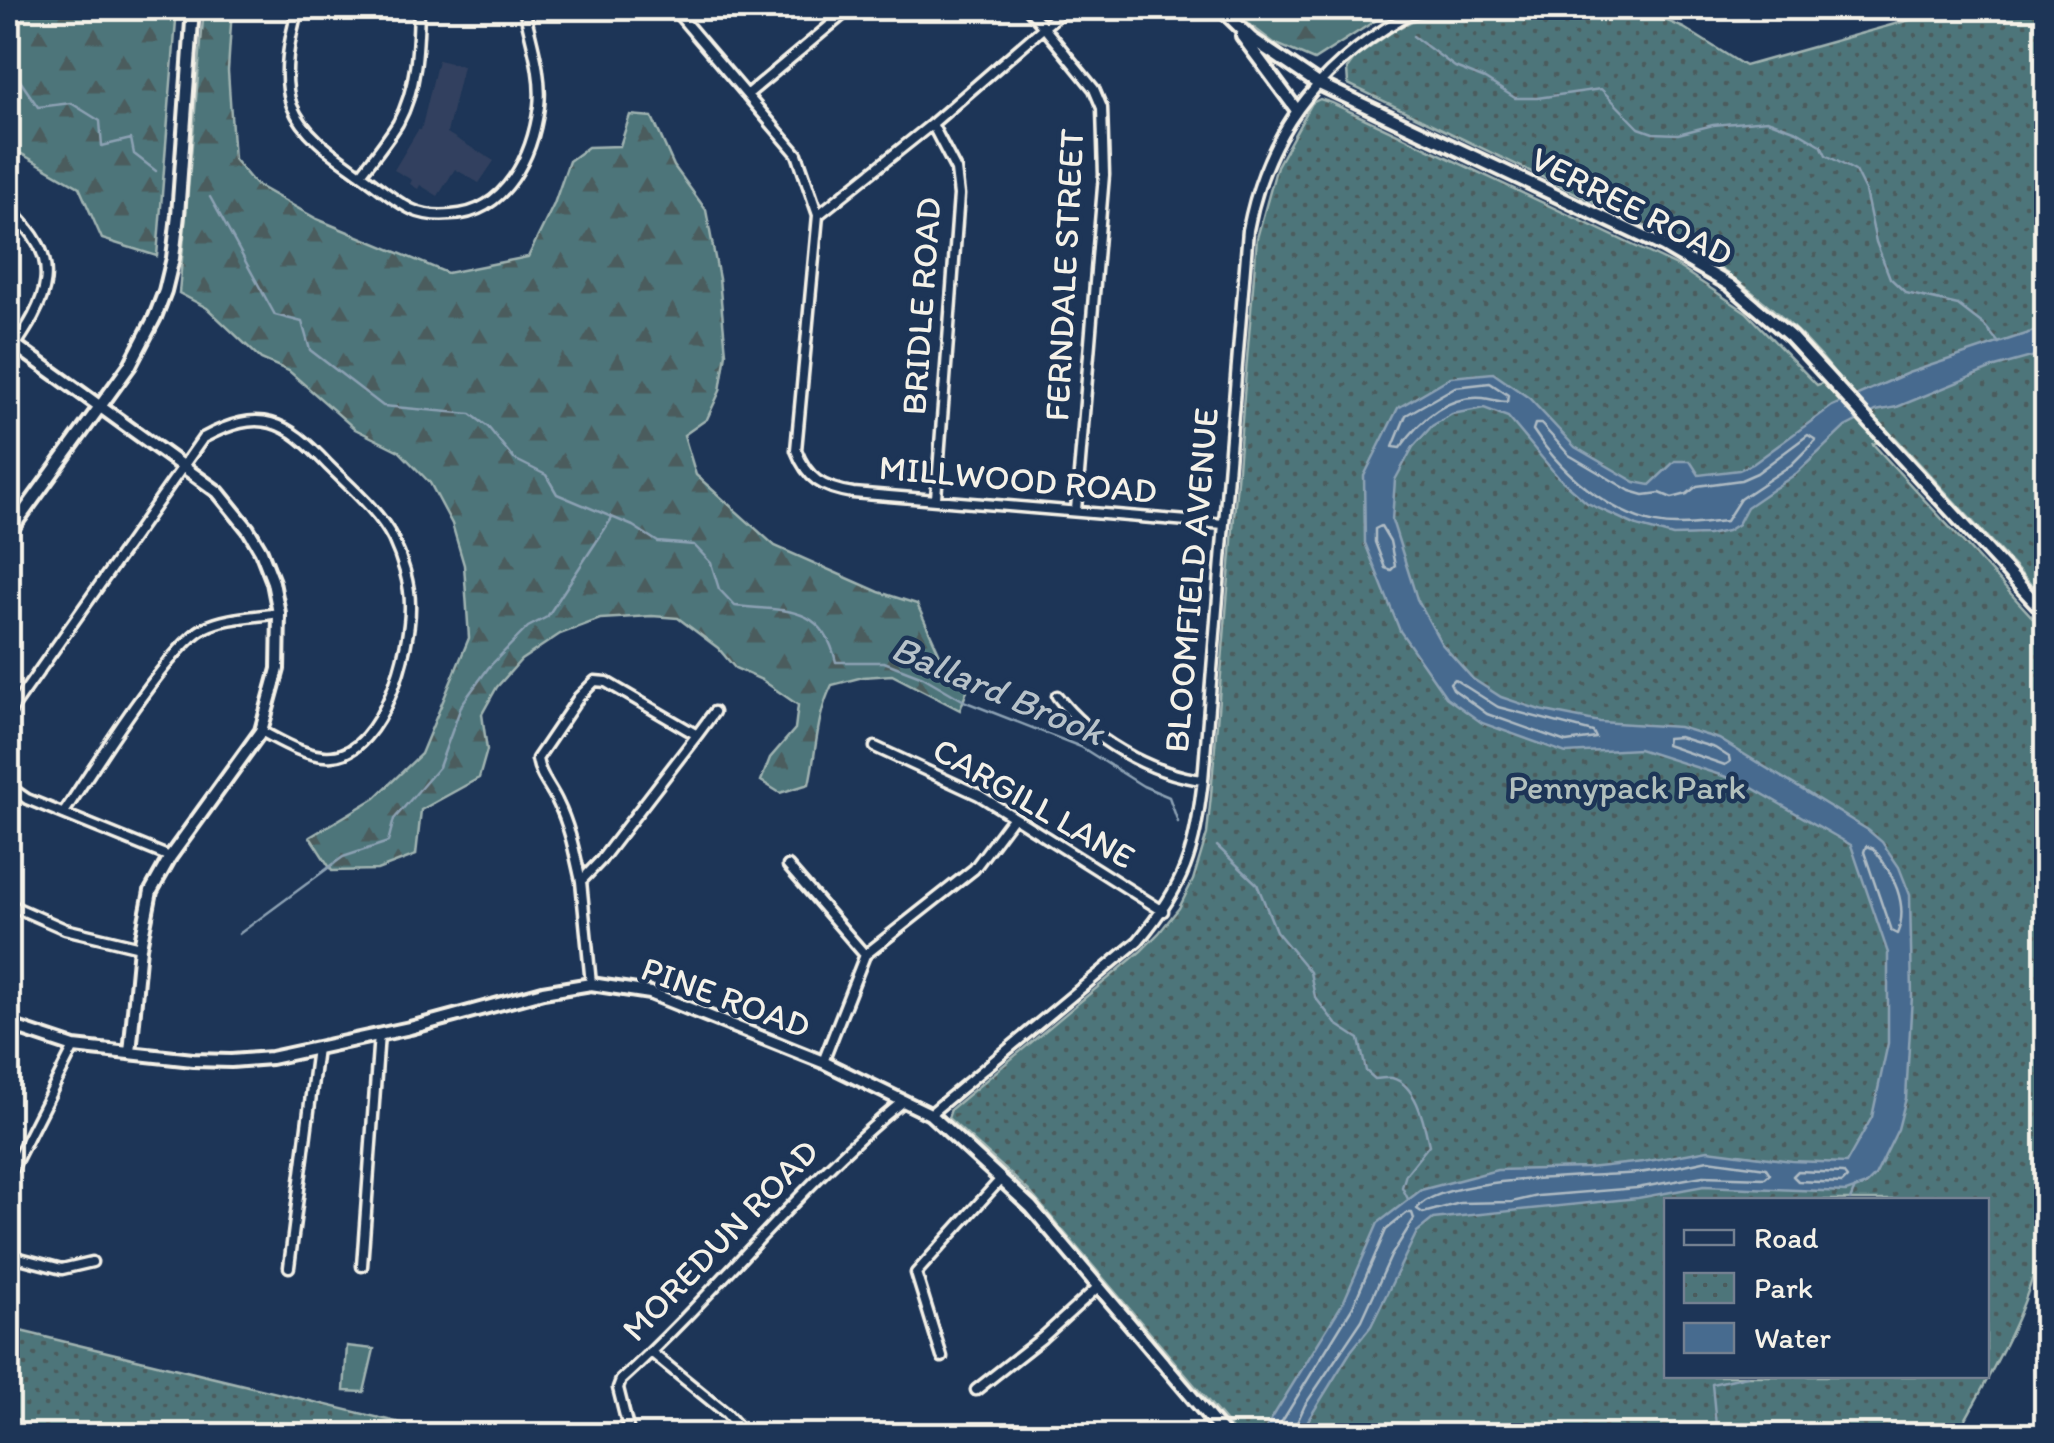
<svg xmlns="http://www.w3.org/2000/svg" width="2054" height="1443" font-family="Itim,sans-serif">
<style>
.built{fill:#32415e}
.grass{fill:#4d757a;stroke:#a0b3b1;stroke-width:2.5}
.forest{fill:url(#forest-firs);stroke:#a0b3b1;stroke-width:2.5}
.park{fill:url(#park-dots);stroke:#a0b3b1;stroke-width:2.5;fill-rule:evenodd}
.water{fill:#476b8f;stroke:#8ca1b3;stroke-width:2.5}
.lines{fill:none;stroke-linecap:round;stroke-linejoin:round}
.shore{stroke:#afbbc4;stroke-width:2.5}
.stream{stroke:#8ca1b3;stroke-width:2.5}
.street-casing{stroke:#f4f1e8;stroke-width:15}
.secondary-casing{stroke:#f4f1e8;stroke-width:18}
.street{stroke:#1d3557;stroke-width:8}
.secondary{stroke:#1d3557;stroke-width:10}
.labels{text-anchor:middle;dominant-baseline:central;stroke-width:9;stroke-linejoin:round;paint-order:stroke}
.street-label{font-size:35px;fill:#f4f1e8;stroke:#1d3557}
.park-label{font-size:35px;fill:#b1bfbc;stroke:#1d3557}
.water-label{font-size:38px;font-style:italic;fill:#b7c2c9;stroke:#1d3557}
</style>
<defs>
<pattern id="forest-firs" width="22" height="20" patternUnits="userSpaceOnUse" patternTransform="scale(2.5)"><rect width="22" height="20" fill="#4d757a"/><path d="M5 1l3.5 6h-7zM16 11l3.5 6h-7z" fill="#4b5c5d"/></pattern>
<pattern id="park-dots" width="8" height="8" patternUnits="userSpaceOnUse" patternTransform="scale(2.5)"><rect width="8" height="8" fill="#4d757a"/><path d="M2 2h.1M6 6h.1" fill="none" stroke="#4b5c5d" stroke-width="1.8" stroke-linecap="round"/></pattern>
</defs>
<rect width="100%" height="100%" fill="#1d3557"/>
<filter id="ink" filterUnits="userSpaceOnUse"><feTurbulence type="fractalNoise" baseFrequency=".01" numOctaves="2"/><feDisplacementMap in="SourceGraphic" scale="20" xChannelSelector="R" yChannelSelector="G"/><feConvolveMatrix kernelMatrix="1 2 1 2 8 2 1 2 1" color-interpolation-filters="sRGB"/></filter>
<g filter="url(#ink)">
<!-- built -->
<path class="built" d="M438,60L463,66L447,133L494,161L479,183L455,169L438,196L420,185L418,189L410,184L412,180L394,170L418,130H421Z"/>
<!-- grass -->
<path class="grass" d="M347,1346L374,1349L364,1392L344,1391Z"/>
<!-- forest -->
<path class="forest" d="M8,8H177L157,256L102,239L79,187L8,146Z
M204,8H232L228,71L234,159L255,184L317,219L447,273L528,257L554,204L569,161L588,147L620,146L630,115L652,117L674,166L706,210L719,279L726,353L720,391L707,419L684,435L696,475L775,546L879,592L917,604L940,655L972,677L960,710L892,675L863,677L832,685C816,716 817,750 809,784L780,793L761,781L770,758L795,729L798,705L762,680L735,668L718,648L678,618L652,616L600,619L560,634L521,660L497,687L482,714L487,750L479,778L421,810L416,855L377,870L332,871L310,837L375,798L421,754L469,638L464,565L452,524L430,483L399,451L355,429L289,371L261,359L207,308L179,293Z
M1228,8H1395L1314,60L1274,43Z"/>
<!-- park -->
<path class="park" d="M1459,8H1637L1684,28L1745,66L1952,8H2046V601L1894,436L1873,444L2046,632V961L2043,964L2046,1213C2038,1296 1996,1363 1957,1435H1237L1029,1191L948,1118L951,1109L1141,951L1159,933L1179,908L1193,880L1207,834L1211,795L1257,238L1277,166L1312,103L1320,99L1332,103L1677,266L1746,312L1817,385L1838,377C1795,321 1740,279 1680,243L1348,84L1347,69L1355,58L1393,31L1418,18ZM1666,1200H1986V1376H1666Z
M8,1328L401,1423L407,1435H8Z"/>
<!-- water -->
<path class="water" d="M2046,327V353L1995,367L1897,407L1876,411L1845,427L1797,473L1747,507L1738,524L1727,531L1708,535L1673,536L1637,526L1587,503L1558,477L1508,417L1484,408L1452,414L1432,426L1413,447L1395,480L1392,520L1417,599L1441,643L1473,679L1501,697L1540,710L1600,722L1679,727L1719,739L1868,830L1882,842L1899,867L1910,895L1912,996L1906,1098L1898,1129L1875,1176L1866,1185L1846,1192L1704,1186L1638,1198L1433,1219L1417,1232L1371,1326L1351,1351L1299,1435L1261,1436L1344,1301L1378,1223L1421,1190L1497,1170L1588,1168L1643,1162L1708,1150L1792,1161L1846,1163L1872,1117L1888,1043V953L1851,845L1742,782L1639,749L1566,753L1482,723L1446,697L1400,631L1365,543L1364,476L1398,408L1451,377L1493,373L1529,398L1575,447L1635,482L1650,485L1675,461H1690L1699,475L1739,470L1753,464L1832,406L1908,373Z"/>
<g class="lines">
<!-- shore -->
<path class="shore" d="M1490,383L1508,395L1507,402C1499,402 1492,399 1483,398C1447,395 1419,421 1400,448L1393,447L1406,415L1455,387Z
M1535,424H1541L1569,455L1630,491L1644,495L1660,493L1672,498L1687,494L1697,486L1741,480L1757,473L1808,435L1816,440L1791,465L1740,499L1726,521C1710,523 1695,525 1679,525C1622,527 1562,474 1533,430Z
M1381,526L1390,541L1395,566L1391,570L1385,568L1375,542V529Z
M1454,679L1498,707L1593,732L1596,738L1566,742L1487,714L1453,689L1450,683Z
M1679,737L1715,748L1729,757L1730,762L1725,765L1666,745L1667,738Z
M1866,846L1874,849C1892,872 1910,905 1897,934L1891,931L1864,852Z
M1708,1160L1766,1168L1770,1174L1765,1178L1703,1176L1637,1188L1538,1196L1512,1202L1460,1203L1423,1213L1417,1209C1437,1176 1597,1177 1638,1173C1662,1170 1685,1165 1708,1160Z
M1798,1171L1843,1173L1847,1178L1842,1183L1798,1181L1793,1176Z
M1273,1436L1353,1306L1386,1230L1407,1213H1412L1414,1219L1391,1256L1362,1320L1305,1405L1291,1436"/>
<!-- stream -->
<path class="stream" d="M1371,8L1382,12
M1413,36L1455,67L1485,79L1515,98H1537L1601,89L1639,128L1653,133L1678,134L1713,125L1767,120L1797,131L1821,145L1826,155L1855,171L1865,191L1876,242L1890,278L1906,293L1958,305L1984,325L1999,343
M8,63L38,107L71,103L100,121L102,146L131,139L134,154L156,171
M210,197L275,315L302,322L310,350L383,406L471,414L488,427L514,459L546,475L557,494L633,526L658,542L694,545L711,563L719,589L735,606C784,611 823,604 836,662H884L923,677L966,702L1081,747L1143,786L1169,797L1178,822
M1217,846L1257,884L1276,931L1310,972L1315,997L1336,1024L1359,1039L1366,1071L1375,1079C1381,1079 1387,1077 1392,1078C1417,1085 1424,1123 1429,1145L1406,1174L1402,1187L1408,1199
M239,934L343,857L388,842L394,819L439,767L462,704L489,667L528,627L547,617L612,518
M1850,1200L1855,1188
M1717,1436L1712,1384L1747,1376"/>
<defs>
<path id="street" d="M298,8C290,37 281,76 292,106C305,137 336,156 362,175C378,186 395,202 413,210C424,215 439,216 451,215C506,213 533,155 539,106C543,74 530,38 524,8
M673,8L797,154L818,215L796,450C807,479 822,488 853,493L1224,524
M1028,8L1094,89L1102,108L1104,175L1076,510
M747,95L851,8
M932,124L956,170L959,195L936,498
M361,174C373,158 387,141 398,123C417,88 418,47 419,8
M8,208C68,261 48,299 8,356
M818,215L932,124L1066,8
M595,681L606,682L697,735L601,860L581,881C575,855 570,827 558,803C551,787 540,777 537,759L579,697Z
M1057,696C1089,738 1150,774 1203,780
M8,715L203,438C260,407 286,420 328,465C350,487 379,511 393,539C402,558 410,584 410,605C411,647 383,753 332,756C307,758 282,742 261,731
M697,735L714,712
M875,747L979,795L1163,911
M8,786L27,799L170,857
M65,811C90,773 169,646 204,628C226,617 255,617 279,613
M788,866L865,955
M581,881L591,984
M8,904L65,929L140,947
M823,1062L865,955L974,869L1013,817
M930,1114L1138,941C1186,884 1194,853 1203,780L1248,230C1268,124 1327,58 1420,8
M8,1177L74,1047
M8,1255L62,1269L92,1262
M362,1266L379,1034
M289,1267L317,1048
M652,1353L726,1413L737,1425L739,1436
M942,1357L916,1273L1001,1179
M976,1390L1042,1338L1099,1286
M630,1436L618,1388L621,1380C719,1291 800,1184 903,1101"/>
<path id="secondary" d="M1220,8L1252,39L1317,83L1663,246L1730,285L1791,337L2046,614
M1242,36L1296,109
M8,340L218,492L248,529L261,551L273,582L279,613L278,669L261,731L170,857L151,891L140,947L130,1053
M8,534L130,365L155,317L165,291L173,258L178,215L193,8
M8,1025L74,1047L193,1060L231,1061L271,1058L410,1028L543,992L591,984L650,993L823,1062L930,1114L1031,1207L1225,1436"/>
</defs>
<!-- street casing -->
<use href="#street" class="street-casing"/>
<!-- secondary casing -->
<use href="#secondary" class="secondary-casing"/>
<!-- street -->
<use href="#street" class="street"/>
<!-- secondary -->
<use href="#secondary" class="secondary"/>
</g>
</g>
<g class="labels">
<!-- street labels -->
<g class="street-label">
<text transform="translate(1632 206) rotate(27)">VERREE ROAD</text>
<text transform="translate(1064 275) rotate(-87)">FERNDALE STREET</text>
<text transform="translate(921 306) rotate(-86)">BRIDLE ROAD</text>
<text transform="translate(1018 479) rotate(5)">MILLWOOD ROAD</text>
<text transform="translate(1191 580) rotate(-85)">BLOOMFIELD AVENUE</text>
<text transform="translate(1034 803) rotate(30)">CARGILL LANE</text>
<text transform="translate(726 997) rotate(20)">PINE ROAD</text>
<text transform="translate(720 1240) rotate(-46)">MOREDUN ROAD</text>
</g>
<!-- park labels -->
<g class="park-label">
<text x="1627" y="787">Pennypack Park</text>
</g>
<!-- water labels -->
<g class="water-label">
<text transform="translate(998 690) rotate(23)">Ballard Brook</text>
</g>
</g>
<!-- margin -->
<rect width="2054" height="1443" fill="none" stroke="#1d3557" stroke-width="40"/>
<rect x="20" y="20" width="2014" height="1403" fill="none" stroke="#f4f1e8" stroke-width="4" filter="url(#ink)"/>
<!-- legend -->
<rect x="1664" y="1198" width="325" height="180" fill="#1d3557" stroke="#738091" stroke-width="2.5"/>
<rect x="1684" y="1230" width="50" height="15" fill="#1d3557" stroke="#738091" stroke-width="2.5"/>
<text x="1754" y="1248" font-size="30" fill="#f4f1e8">Road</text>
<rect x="1684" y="1273" width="50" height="30" fill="url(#park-dots)" stroke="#738091" stroke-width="2.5"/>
<text x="1754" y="1298" font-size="30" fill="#f4f1e8">Park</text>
<rect x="1684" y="1323" width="50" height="30" fill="#476b8f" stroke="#738091" stroke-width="2.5"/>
<text x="1754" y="1348" font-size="30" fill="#f4f1e8">Water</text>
</svg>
